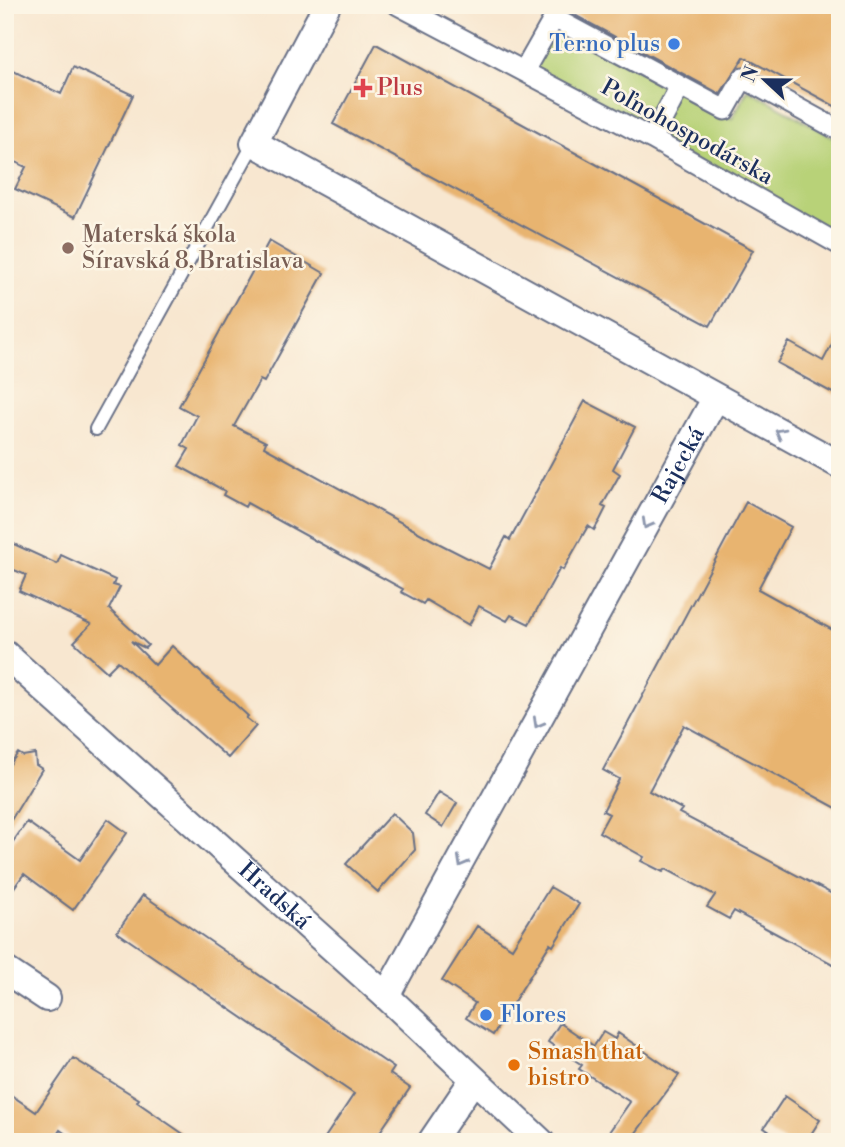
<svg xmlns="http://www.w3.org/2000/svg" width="845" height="1147" font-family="'Libre Bodoni',serif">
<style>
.green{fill:#b8d278;stroke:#6a806b;stroke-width:2}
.building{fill:#e8b470}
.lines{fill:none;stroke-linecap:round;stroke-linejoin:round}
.service-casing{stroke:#686f86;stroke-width:16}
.pedestrian-casing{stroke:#686f86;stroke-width:23}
.minor-casing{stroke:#686f86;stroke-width:30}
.service{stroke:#fff;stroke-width:12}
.pedestrian{stroke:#fff;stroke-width:19}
.minor{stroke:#fff;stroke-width:26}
.oneway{stroke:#8d97ae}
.shop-dot{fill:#3f7fe0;stroke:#fcf5e5;stroke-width:2.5}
.health-dot{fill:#e0444e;stroke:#fcf5e5;stroke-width:2.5}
.education-dot{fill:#8d6e63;stroke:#fcf5e5;stroke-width:2.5}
.food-dot{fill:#e8710a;stroke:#fcf5e5;stroke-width:2.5}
.labels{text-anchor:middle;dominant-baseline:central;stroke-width:5;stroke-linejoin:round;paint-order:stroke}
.shop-label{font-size:23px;fill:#366cbe;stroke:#fcf5e5;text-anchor:end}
.health-label{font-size:23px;fill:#be3a42;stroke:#fcf5e5;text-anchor:start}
.street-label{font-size:23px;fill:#1b2f5e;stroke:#fcf5e5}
.education-label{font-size:23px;fill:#785e54;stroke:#fcf5e5;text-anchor:start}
.food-label{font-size:23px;fill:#c56008;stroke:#fcf5e5;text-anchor:start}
</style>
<rect width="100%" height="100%" fill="#fcf5e5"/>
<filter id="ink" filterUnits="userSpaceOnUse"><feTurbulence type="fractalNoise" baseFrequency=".0143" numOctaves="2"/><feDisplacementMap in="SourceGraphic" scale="14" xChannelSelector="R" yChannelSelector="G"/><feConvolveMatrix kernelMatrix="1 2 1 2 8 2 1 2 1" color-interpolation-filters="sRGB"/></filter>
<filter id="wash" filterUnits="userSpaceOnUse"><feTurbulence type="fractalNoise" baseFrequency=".00686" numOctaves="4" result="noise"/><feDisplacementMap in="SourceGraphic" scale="28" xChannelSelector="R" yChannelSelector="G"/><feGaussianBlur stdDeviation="1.57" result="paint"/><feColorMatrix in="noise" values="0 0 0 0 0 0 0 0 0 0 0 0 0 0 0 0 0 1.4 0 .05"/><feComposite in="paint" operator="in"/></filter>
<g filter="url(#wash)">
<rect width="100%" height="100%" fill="#f8e7d0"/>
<!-- green -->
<path class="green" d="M558,27L732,119L748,89L840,141V242L533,69Z"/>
<g id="blocks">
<!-- building -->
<path class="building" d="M549,5H840V109L744,57L720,94L560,7Z
M376,44L753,250L710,326L333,124Z
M5,67L61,94L73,67L133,95L75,217L15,189L26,167L5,157Z
M269,241L324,273L264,382L260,380L234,426L266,442L264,447L440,544L489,569L506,537L510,540L585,401L635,427L613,469L620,474L602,506L606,508L600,520L594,530L588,526L563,570L560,568L529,624L511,615L507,621L479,606L469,625L426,600L423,604L401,592L403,589L247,503L245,507L223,495L225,491L179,466L189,449L182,445L197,416L179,406Z
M840,329V397L777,363L789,342L823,361Z
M746,502L791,527L758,589L840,634V810L684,725L649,791L682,809L679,813L840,898V968L734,911L729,919L707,907L715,895L666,869L663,872L641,861L644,857L599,832L609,814L603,811L619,779L603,770Z
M5,540L57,564L61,555L115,580L113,585L120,587L109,609L148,645L145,648L131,641L155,665L172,646L248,716L246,718L256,726L228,758L118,661L107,672L74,642L91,624L19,591L26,575L5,566Z
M18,753L23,756L35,754L36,765L42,769L5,830V771Z
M439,792L457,803L443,827L425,815Z
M392,813L413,833L415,850L378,892L346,864Z
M108,819L127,833L73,910L24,874L5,900V853L27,822L80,860Z
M550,887L579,904L553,946L550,944L493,1035L466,1018L475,1003L442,981L477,926L512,948Z
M143,895L394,1068L390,1074L410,1088L373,1142H322L354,1094L117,932Z
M560,1023L594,1046L603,1032L615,1039L618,1033L679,1075L629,1142H602L630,1102L579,1069L582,1065L548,1042Z
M73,1058L139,1099L137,1102L195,1142H77L60,1130L52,1142H5V1091L36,1112Z
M785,1096L820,1120L806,1142H785L764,1128Z"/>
</g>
</g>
<g filter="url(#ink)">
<use href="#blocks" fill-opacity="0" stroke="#686f86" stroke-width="2"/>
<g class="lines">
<defs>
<path id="service" d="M96,429L254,143"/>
<path id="pedestrian" d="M398,5L652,139L840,245
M524,71L554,18L725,110L743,78L840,131
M652,139L680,86"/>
<g id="minor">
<path d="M327,5L254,143L840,465"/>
<path id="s1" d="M5,654L386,996L541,1142"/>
<path d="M5,970L47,998"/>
<path id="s2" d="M386,996L715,399"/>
<path d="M431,1142L473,1080"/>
</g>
</defs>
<!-- service casing -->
<use href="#service" class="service-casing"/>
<!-- pedestrian casing -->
<use href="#pedestrian" class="pedestrian-casing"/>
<!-- minor casing -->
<use href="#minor" class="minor-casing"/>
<!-- service -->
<use href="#service" class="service"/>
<!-- pedestrian -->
<use href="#pedestrian" class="pedestrian"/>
<!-- minor -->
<use href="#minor" class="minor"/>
</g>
<!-- one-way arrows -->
<defs><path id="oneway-chevron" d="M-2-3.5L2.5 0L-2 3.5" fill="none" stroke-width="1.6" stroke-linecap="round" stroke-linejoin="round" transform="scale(1.75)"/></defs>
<g class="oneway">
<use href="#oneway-chevron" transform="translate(780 433) rotate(-152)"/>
<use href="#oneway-chevron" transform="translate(647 524) rotate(119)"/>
<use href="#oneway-chevron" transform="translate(538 723) rotate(119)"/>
<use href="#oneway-chevron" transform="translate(462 862) rotate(119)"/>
</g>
</g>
<!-- markers -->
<g class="shop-dot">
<circle cx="674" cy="44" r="7"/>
<circle cx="486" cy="1015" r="7"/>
</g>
<path class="health-dot" d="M359.5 77.5h7v7h7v7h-7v7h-7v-7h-7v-7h7z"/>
<circle class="education-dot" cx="68" cy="248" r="7"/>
<circle class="food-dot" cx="514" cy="1065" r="7"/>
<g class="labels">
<!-- shop labels -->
<g class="shop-label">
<text x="660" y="44">Terno plus</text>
<text x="500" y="1015" text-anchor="start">Flores</text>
</g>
<!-- health labels -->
<g class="health-label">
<text x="377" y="88">Plus</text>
</g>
<!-- street labels -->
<g class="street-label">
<text transform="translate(687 132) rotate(29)">Poľnohospodárska</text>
<text stroke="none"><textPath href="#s2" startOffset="606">Rajecká</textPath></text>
<text stroke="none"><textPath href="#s1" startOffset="362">Hradská</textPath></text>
</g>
<!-- education labels -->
<g class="education-label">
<text x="82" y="235">Materská škola<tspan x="82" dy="26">Šíravská 8, Bratislava</tspan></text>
</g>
<!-- food labels -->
<g class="food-label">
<text x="528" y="1052">Smash that<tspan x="528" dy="26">bistro</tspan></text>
</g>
</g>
<!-- margin -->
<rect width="845" height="1147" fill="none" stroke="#fcf5e5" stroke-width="28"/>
<!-- north arrow -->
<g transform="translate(765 80) rotate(292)" stroke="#fcf5e5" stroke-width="5" paint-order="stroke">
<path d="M0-5L12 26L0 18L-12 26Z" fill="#1b2f5e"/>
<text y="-10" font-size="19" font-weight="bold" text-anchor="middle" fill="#1b2f5e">N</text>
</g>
</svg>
